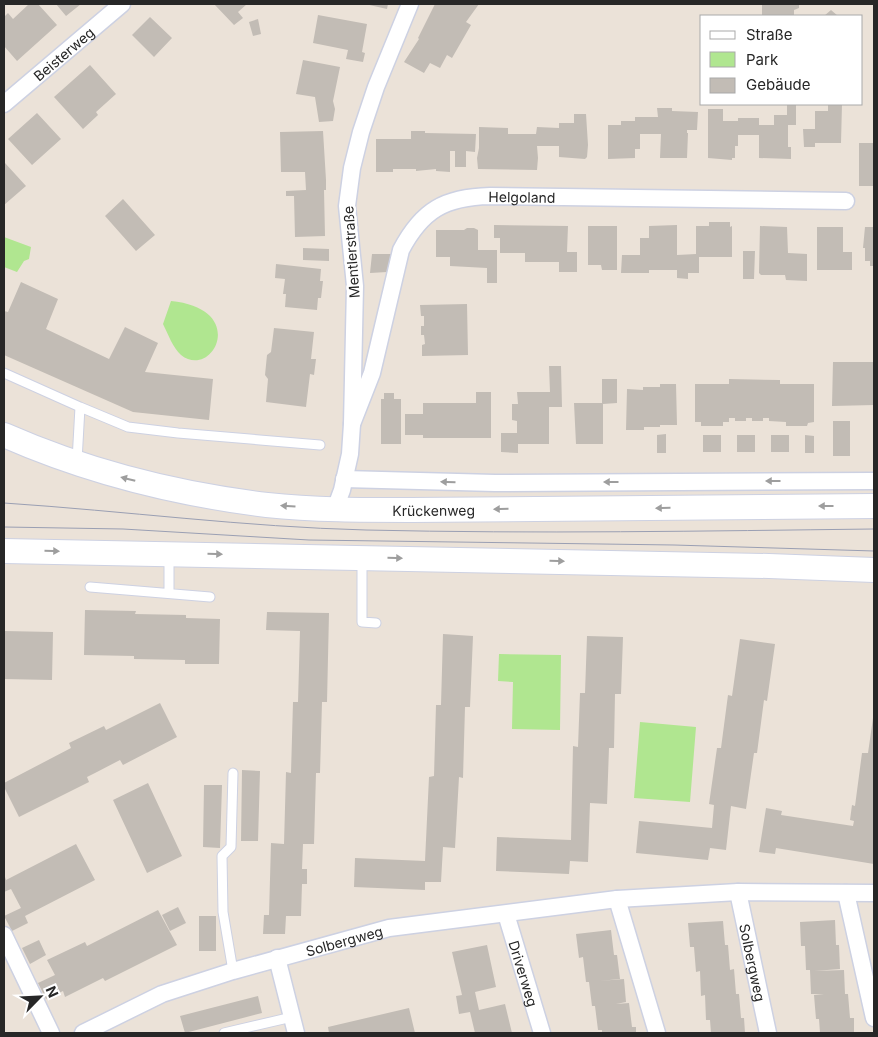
<svg xmlns="http://www.w3.org/2000/svg" width="878" height="1037" font-family="Inter,sans-serif">
<style>
.green{fill:#b0e690}
.building{fill:#c2bcb5}
.lines{fill:none;stroke-linecap:round;stroke-linejoin:round}
.service-casing{stroke:#cdd1e2;stroke-width:11}
.minor-casing{stroke:#cdd1e2;stroke-width:19}
.secondary-casing{stroke:#cdd1e2;stroke-width:26}
.service{stroke:#fff;stroke-width:9}
.minor{stroke:#fff;stroke-width:16}
.secondary{stroke:#fff;stroke-width:24}
.tram{stroke:#9a9fb3;stroke-width:1}
.oneway{fill:#9e9e9e}
.labels{text-anchor:middle;dominant-baseline:central;stroke-width:5;stroke-linejoin:round;paint-order:stroke}
.street-label{font-size:14px;fill:#272727;stroke:#fff}
</style>
<rect width="100%" height="100%" fill="#ebe2d8"/>
<!-- green -->
<path class="green" d="M4,237L31,247L29,259L24,261L17,272L4,267Z
M171,301C250,309 212,380 181,355C173,348 168,334 163,324Z
M499,654L561,655L560,730L512,729L513,682L498,681Z
M640,722L696,727L690,802L634,798Z"/>
<!-- building -->
<path class="building" d="M29,4H38L57,25L17,61L4,46V17L8,13L13,19Z
M56,4H81L66,16Z
M214,4H247L238,12L243,18L234,25Z
M365,4H388L387,9Z
M435,4H479L466,22L471,25L452,58L447,55L440,68L430,63L424,73L404,62L419,39L418,38Z
M762,4H799V8L794,10V16H762Z
M831,10L838,16H824Z
M318,15L367,24L362,52L365,53L363,62L346,59L348,50L313,43Z
M150,17L172,38L154,57L132,35Z
M258,19L261,34L253,36L249,22Z
M303,60L340,67L333,101L335,109L333,121L319,122L315,97L296,94Z
M90,65L116,94L96,112L98,115L83,129L54,97Z
M787,104H796V125H788V147H791V159L759,158V135H738V146H735V158H732V160L708,158V109H723V121H738V118H759V125H774V115H787Z
M828,104H842L841,143H815V147H804L803,129H815V111H828Z
M657,108H672V111L698,112L697,130H687V133H688L687,158H660L661,134H640V149H635V158L608,159V125H621V121H635V117H658Z
M37,113L61,139L32,165L8,139Z
M574,114H586L588,145L587,157L585,159L559,157V146H537L538,158L537,170L478,169L477,158L479,148V127L508,128V134H536L537,127L559,128V123H574Z
M323,131L326,180V190H324L325,236L295,237L294,196H286V191L306,190L305,172H281L280,132Z
M411,131H425V133L476,134L475,152L466,151V167H455V151H450V172L436,171V169L416,171V169H393V172H376V139H411Z
M859,143H874V186H859Z
M5,163L26,186L4,205V164Z
M123,199L155,235L136,251L105,216Z
M709,222H730V227L732,226V257H699V273H688V279L677,278V270H649V273H621L622,255H640V238H649V226L677,225V255L696,254V226H709Z
M494,225L568,226L567,252H577V272H559V262H525V253H500V238H494Z
M588,226H617V270H602L601,265H588Z
M760,226L787,227L788,253L807,254V281L786,280L785,275H761L759,273Z
M817,227H843V252H852V270H817Z
M865,227H874V266H870V261H865V248H863Z
M467,228H474L478,230V250H497V283H487V268L450,266V257H436V230H464Z
M303,248L329,249V261L303,260Z
M743,251H755L754,279H743Z
M372,254H392L387,272L370,273Z
M276,264L321,269L320,281H323L321,298H318L317,310L285,307L286,294H283L285,279L275,278Z
M21,282L58,299L46,329L109,359L125,327L158,343L145,372L213,379L209,420L133,412L4,355V311L8,312Z
M467,304L468,355L422,356V345L425,344L424,335H421V326H424V316H421L420,305Z
M274,328L314,332L311,359H316L314,375L310,374L306,407L266,402L268,379L265,375L267,355L271,352Z
M833,362H874V405L832,406Z
M549,366H561L562,407H549V444H518V453L501,452V433H517V421L512,420V404H518L517,392H550Z
M602,379H617V403L603,404V444H576L574,403H602Z
M729,379L780,380V384H814V422L808,423L807,426H786V422L769,421V418H763V421H752V418H746V421H735V418H729V422H723V426H701V422H695V384H729Z
M660,384H676L677,425H660V427H644V430H626L627,389L643,390V387H660Z
M476,392H491V438H423V435H405V414H423V403H476Z
M384,393H394V399H401V444H381V399H384Z
M833,421H850V456H833Z
M666,434V453H657V435Z
M703,435H721V452H703Z
M737,435H755V452H737Z
M771,435H789V452H771Z
M805,435L814,436V453H805Z
M85,610L136,611L135,614L186,615V618L220,619L219,664H185V660L134,659V656L84,655Z
M267,612L329,613L327,702H322L320,773H316L314,844H303L302,869H307V884H302L301,916H286L285,934H263L264,915H269L271,843L284,844L286,772L291,773L293,702H298L300,631L266,630Z
M4,631L53,632L52,680L4,679Z
M443,634L473,636L470,707H465L463,778L459,777L455,848L443,847L441,882H425V890L354,887L355,858L425,861L429,777L434,776L436,705H441Z
M587,636L623,637L621,694H615L614,748H609L607,804L590,803L588,862L570,861L569,874L496,871L497,837L571,840L573,746L578,747L580,693H585Z
M740,639L775,644L767,701L764,700L757,753H754L746,809L731,806L726,850L710,848L708,860L636,853L639,821L712,828L714,805L709,804L717,748H721L728,695L732,696Z
M160,703L177,737L123,765L120,760L95,773L87,777L89,782L19,817L4,787V783L71,748L69,743L104,726L106,730Z
M873,718L874,864L776,848L775,854L759,852L766,808L782,811L781,815L853,826L854,821L850,820L852,805L855,806L862,753H868Z
M242,770L260,771L258,841H241Z
M148,783L182,856L147,873L113,800Z
M204,785H222L220,848L203,847Z
M76,844L95,880L25,916L28,923L12,931L4,916L21,908L11,889L4,892V874L6,880Z
M178,907L186,923L170,931L162,915Z
M158,910L177,945L105,981L103,978L65,997L63,991L46,999L38,983L55,975L47,960L85,942L87,946Z
M199,916H216V951H199Z
M835,920L836,945H839L840,969L814,971L844,970L845,994H848L850,1018H854V1033H820L819,1019H816L814,995L824,994H811L810,970H806L805,946H801L800,922Z
M723,921L725,945H728L730,970L734,969L736,994H739L741,1018H744L745,1033H711L710,1020H706L705,995L701,996L700,971L696,972L694,947H690L688,923Z
M611,930L614,955H617L620,979L599,981L624,979L626,1002L616,1004L629,1003L632,1027H636V1033H602V1030H598L595,1006H592L589,982H586L583,957L579,958L576,934Z
M39,940L46,955L30,964L22,948Z
M487,945L496,987L475,992L479,1010L505,1004L512,1033H475L470,1012L459,1014L456,996L462,995L452,952Z
M258,996L262,1013L185,1033L180,1016Z
M409,1008L415,1033H329L328,1027Z"/>
<g class="lines">
<defs>
<path id="service" d="M4,373L80,407L128,427L178,433L320,445
M77,461L80,407
M362,560V622L376,623
M90,587L210,597
M169,593V556
M233,971L223,912L222,856L231,847L233,773
M224,1033L292,1017"/>
<g id="minor">
<path id="s1" d="M4,104L122,4"/>
<path id="s2" d="M352,424L372,373L401,250C422,210 445,197 490,196L846,201"/>
<path d="M344,479L495,483L874,481"/>
<path d="M335,509L342,490L350,454L352,424L355,286L347,206L352,168L361,132L376,87L410,4"/>
<path id="s3" d="M738,892L768,1033"/>
<path d="M846,893L874,1018"/>
<path d="M617,899L657,1033"/>
<path id="s4" d="M506,914L542,1033"/>
<path d="M4,935L51,1033"/>
<path d="M277,958L296,1033"/>
<path id="s5" d="M83,1033L162,994L233,971L389,928L617,899L738,892L874,893"/>
</g>
<g id="secondary">
<path id="s6" d="M4,435C88,472 176,494 267,505C314,510 363,510 411,510L874,506"/>
<path d="M4,551L769,566L874,570"/>
</g>
</defs>
<!-- service casing -->
<use href="#service" class="service-casing"/>
<!-- minor casing -->
<use href="#minor" class="minor-casing"/>
<!-- secondary casing -->
<use href="#secondary" class="secondary-casing"/>
<!-- service -->
<use href="#service" class="service"/>
<!-- minor -->
<use href="#minor" class="minor"/>
<!-- secondary -->
<use href="#secondary" class="secondary"/>
<!-- tram -->
<path class="tram" d="M4,503C125,511 245,527 366,530C536,534 705,531 874,529
M4,527L123,529L309,540L674,545L874,551"/>
</g>
<!-- one-way arrows -->
<defs><path id="oneway-solid" d="M-6-.8H1V-3.2L6.5 0L1 3.2V.8H-6Z" transform="scale(1.25)"/></defs>
<g class="oneway">
<use href="#oneway-solid" transform="translate(128 479) rotate(-166)"/>
<use href="#oneway-solid" transform="translate(773 481) rotate(180)"/>
<use href="#oneway-solid" transform="translate(448 482) rotate(-178)"/>
<use href="#oneway-solid" transform="translate(611 482) rotate(180)"/>
<use href="#oneway-solid" transform="translate(288 506) rotate(-176)"/>
<use href="#oneway-solid" transform="translate(826 506) rotate(180)"/>
<use href="#oneway-solid" transform="translate(663 508) rotate(179)"/>
<use href="#oneway-solid" transform="translate(501 509) rotate(179)"/>
<use href="#oneway-solid" transform="translate(52 551) rotate(1)"/>
<use href="#oneway-solid" transform="translate(215 554) rotate(1)"/>
<use href="#oneway-solid" transform="translate(395 558) rotate(1)"/>
<use href="#oneway-solid" transform="translate(557 561) rotate(1)"/>
</g>
<g class="labels">
<!-- street labels -->
<g class="street-label">
<text stroke="none"><textPath href="#s1" startOffset="78">Beisterweg</textPath></text>
<text stroke="none"><textPath href="#s2" startOffset="324">Helgoland</textPath></text>
<text transform="translate(351 252) rotate(-94)">Mentlerstraße</text>
<text stroke="none"><textPath href="#s6" startOffset="440">Krückenweg</textPath></text>
<text stroke="none"><textPath href="#s5" startOffset="278">Solbergweg</textPath></text>
<text stroke="none"><textPath href="#s3" startOffset="72">Solbergweg</textPath></text>
<text stroke="none"><textPath href="#s4" startOffset="62">Driverweg</textPath></text>
</g>
</g>
<!-- border -->
<rect width="878" height="1037" fill="none" stroke="#272727" stroke-width="10"/>
<!-- legend -->
<rect x="700" y="15" width="162" height="90" fill="#ffffff" stroke="#a9a9a9"/>
<rect x="710" y="31" width="25" height="8" fill="#ffffff" stroke="#a9a9a9"/>
<text x="746" y="40" font-size="15" fill="#272727">Straße</text>
<rect x="710" y="52" width="25" height="15" fill="#b0e690" stroke="#a9a9a9"/>
<text x="746" y="65" font-size="15" fill="#272727">Park</text>
<rect x="710" y="78" width="25" height="15" fill="#c2bcb5" stroke="#a9a9a9"/>
<text x="746" y="90" font-size="15" fill="#272727">Gebäude</text>
<!-- north arrow -->
<g transform="translate(40 997) rotate(66)" stroke="#ffffff" stroke-width="4" paint-order="stroke">
<path d="M0-4L9 19L0 12L-9 19Z" fill="#272727"/>
<text y="-8" font-size="14" font-weight="bold" text-anchor="middle" fill="#272727">N</text>
</g>
</svg>
